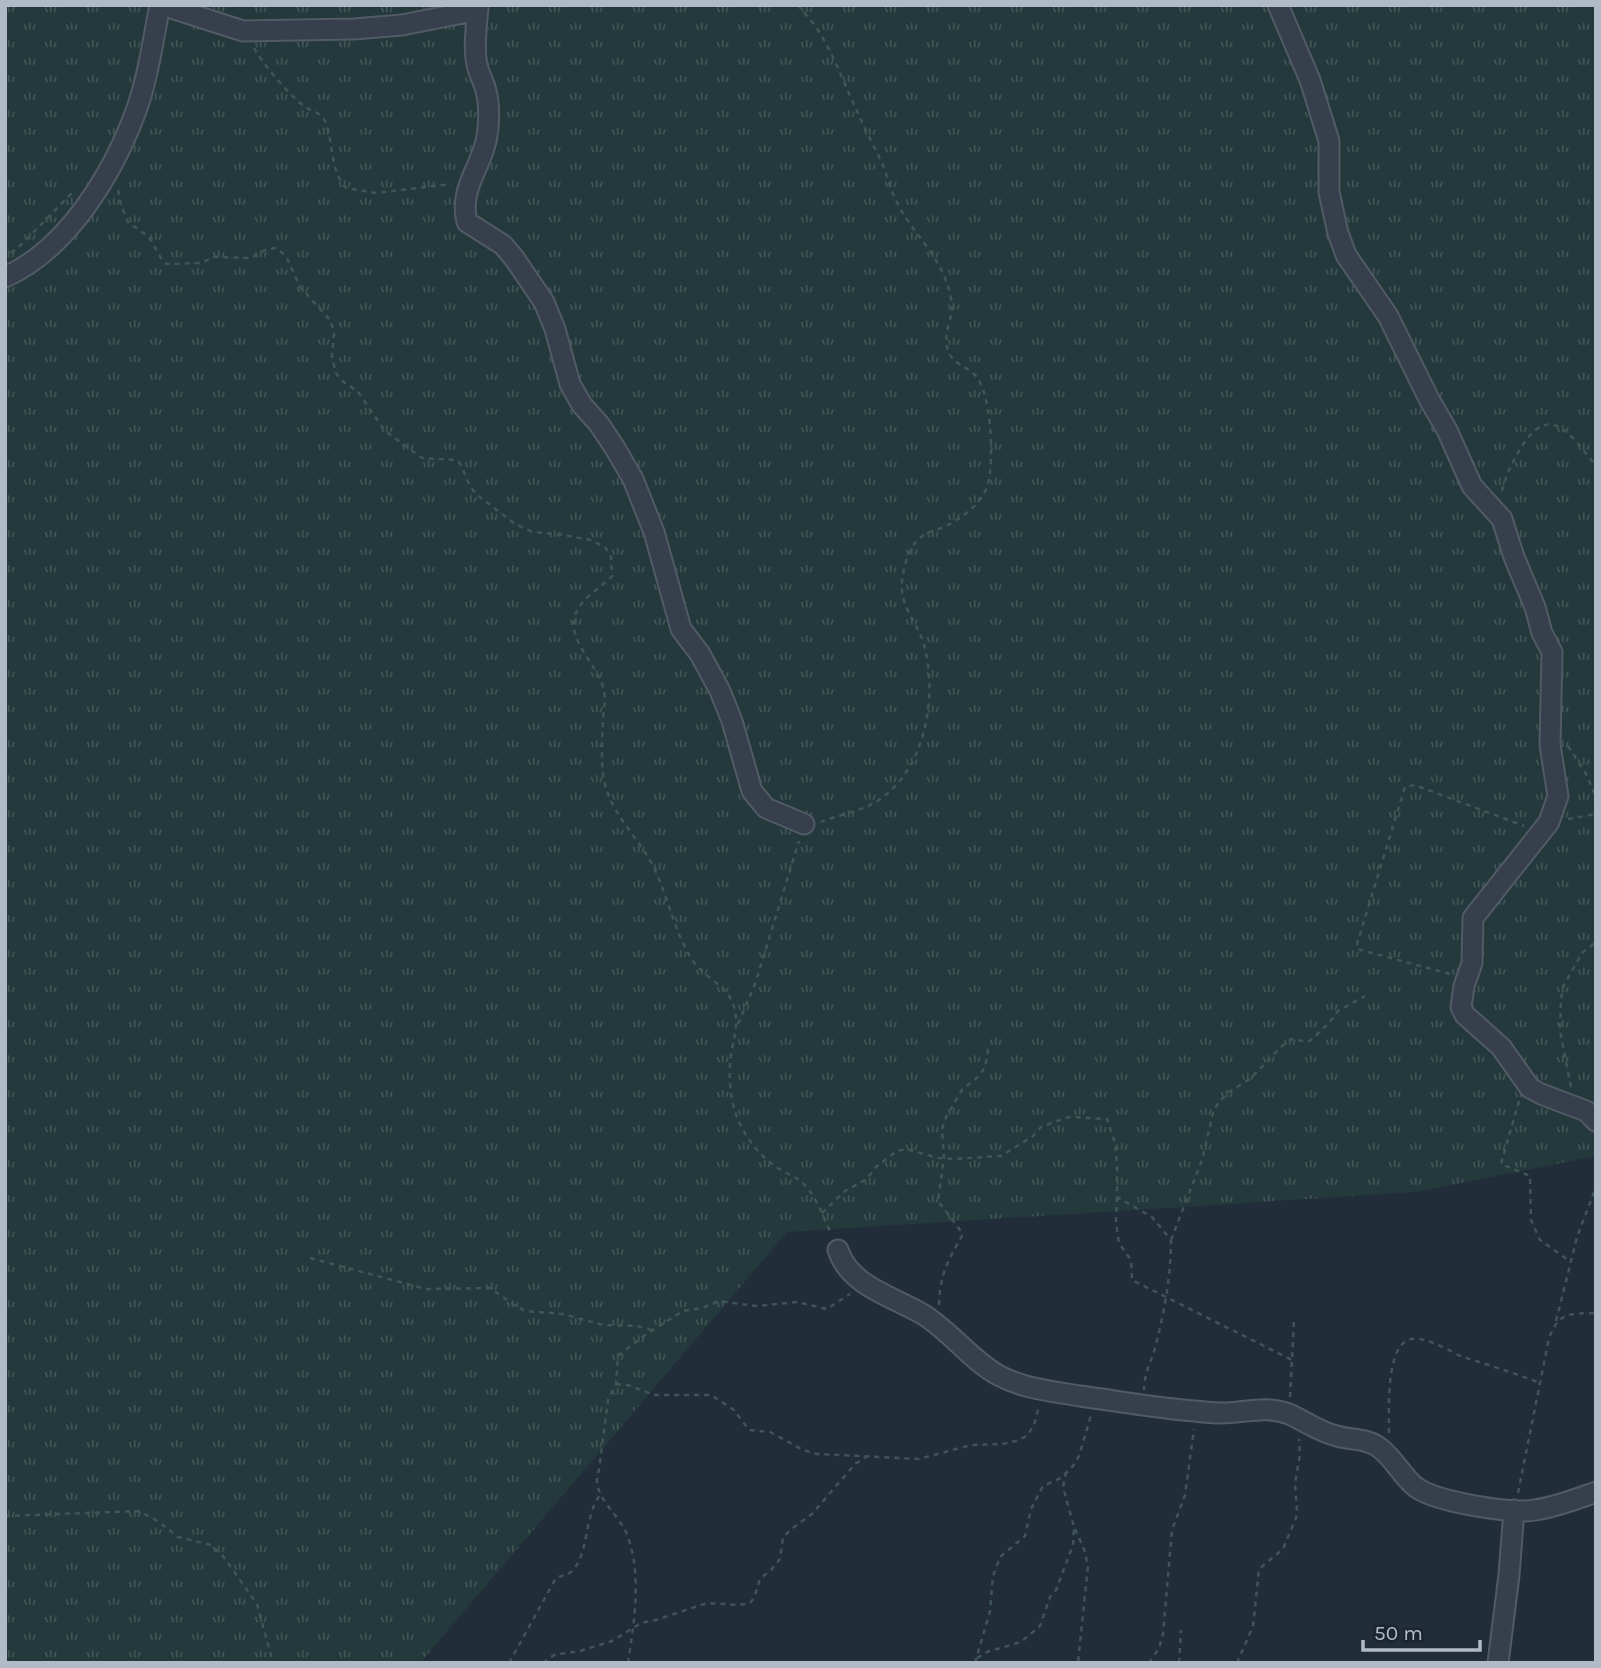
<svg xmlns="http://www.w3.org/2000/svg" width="1601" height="1668" font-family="Karla,sans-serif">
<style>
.grass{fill:url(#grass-tufts)}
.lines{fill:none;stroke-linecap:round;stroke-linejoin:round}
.minor-casing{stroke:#515a65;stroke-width:23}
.path{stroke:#3f5556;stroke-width:2.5;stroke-dasharray:5 5;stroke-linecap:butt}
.minor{stroke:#363f4b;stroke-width:19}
</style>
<defs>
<pattern id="grass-tufts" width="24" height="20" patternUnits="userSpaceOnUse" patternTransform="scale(1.75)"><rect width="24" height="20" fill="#24393b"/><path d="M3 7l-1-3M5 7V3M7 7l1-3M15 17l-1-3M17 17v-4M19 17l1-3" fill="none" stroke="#415456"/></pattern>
</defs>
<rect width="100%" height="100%" fill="#222d3a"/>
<!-- grass -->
<path class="grass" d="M5,5H1596V1156L1416,1192L787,1232L420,1663H5Z"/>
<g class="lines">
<defs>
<path id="minor" d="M162,5L243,31L354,29L402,25L478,10
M478,5C477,24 473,46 477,65C479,74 484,82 486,91C489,102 489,117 488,129C485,165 458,186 467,222L503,245L514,258L544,302L555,329L570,384L582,405L599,424L615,448L633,479L654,532L681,629L700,654L720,691L732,721L752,791L766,808L804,824
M1278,5L1310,80L1329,141V192L1338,233L1346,255L1388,316L1430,401L1447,430L1472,486L1502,519L1514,557L1535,607L1542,633L1552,652L1550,745L1558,796L1549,822L1473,918L1472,963L1464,986L1461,1007L1465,1015L1501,1047L1530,1088L1541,1094L1586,1111L1596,1121
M5,277C68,249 113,173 136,111C148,78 153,40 160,5
M838,1250C850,1287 895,1297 924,1315C951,1332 971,1360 998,1375C1024,1389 1051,1391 1080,1396C1118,1401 1156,1408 1195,1411C1203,1412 1212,1413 1221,1413C1244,1413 1266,1405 1289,1414C1305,1421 1319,1432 1337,1436C1350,1440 1365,1438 1377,1446C1394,1457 1401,1476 1417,1488C1438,1502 1510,1514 1535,1510C1556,1507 1576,1499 1596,1492
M1498,1663L1509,1575L1514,1510"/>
</defs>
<!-- minor casing -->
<use href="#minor" class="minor-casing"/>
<!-- path -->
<path class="path" d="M798,5C804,13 812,21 818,30C834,55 844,84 857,111C865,130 876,149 884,168C888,178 890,189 895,198C908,229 937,251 947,284C950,291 952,302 952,310C950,324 943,336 948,351C953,364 966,366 975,375C992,392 994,462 988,484C982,504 962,518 944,527C937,530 930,531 924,535C909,544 904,565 902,581C899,606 918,623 924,645C939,700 924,781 866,807C852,813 835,816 821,822
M254,48C263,64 289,95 304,106C311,112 320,111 325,121C334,143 329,169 346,188L376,193L451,184
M118,190L121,205L128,222L149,237L162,260L167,264L201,263L214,257L251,258L265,250L275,248L280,251L286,256L300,287L331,321L334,334L332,357L336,373L341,380L358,392L385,431L422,458L455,460L460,463L470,486L476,494L515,524L533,532L564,535L590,540L605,547L611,557L612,576C602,587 585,596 578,609C561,637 599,664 604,691C606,701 603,712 603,723C602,742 600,773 607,791C617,820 641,841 654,868C669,899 673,930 693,961C705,979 728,985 734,1007C739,1023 734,1038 731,1054C728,1076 730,1102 739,1122C747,1139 760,1156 776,1167C783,1172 792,1175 799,1180C815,1192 823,1216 831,1234
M11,253L23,243L73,192
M1502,491C1506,474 1513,461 1522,446C1551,400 1573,438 1596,466
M1568,746L1586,774L1596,797
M1568,819L1596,814
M1450,974L1357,949V944L1405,787L1415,785L1524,826
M738,1024L755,984L799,841
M1571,1087L1560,1031L1561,999L1564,985L1582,953L1596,942
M1519,1101L1501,1164L1530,1176L1531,1220L1540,1240L1571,1262
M1117,1197L1116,1222L1119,1243L1131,1260L1132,1280L1292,1360
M822,1213L845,1191L867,1179L876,1167L897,1151L906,1149L938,1158L953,1159L1001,1156L1033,1136L1041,1127L1057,1121L1069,1117L1107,1119L1115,1143L1117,1164V1197L1152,1217L1171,1240C1171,1277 1164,1313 1155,1348C1151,1363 1144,1373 1144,1390
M1171,1240L1202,1160L1213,1113L1218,1103L1229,1092L1250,1079L1283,1045L1292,1039L1307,1042L1311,1040L1329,1023L1338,1011L1365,996
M310,1258L426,1289L490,1288L517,1307L526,1311L563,1314L603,1325L637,1326L652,1330
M939,1305C940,1273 948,1261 963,1234L938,1201L944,1158L942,1129L946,1117L962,1090L979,1076L985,1067L989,1045
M1556,1321L1577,1237L1596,1187
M616,1384L628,1385L654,1395H711L734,1410L749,1430L770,1432L803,1450L817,1454L919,1459L971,1445L1002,1444L1016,1441L1027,1436L1034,1425L1039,1406
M1290,1397L1294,1320
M1389,1433C1389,1413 1385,1342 1412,1339C1428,1337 1449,1351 1463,1357C1489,1365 1514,1373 1540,1383
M1518,1493L1549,1338C1560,1311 1569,1314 1596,1313
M5,1516L139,1511L159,1522L178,1537L211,1545L223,1556L257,1604L273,1663
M1075,1529L1084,1549L1088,1566L1078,1663
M977,1658L987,1652L1021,1642L1040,1626L1050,1597L1056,1590L1073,1545L1074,1527L1063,1487L1066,1473
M509,1663L556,1578C561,1576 566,1575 571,1572C589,1556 584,1516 600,1495
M543,1663L554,1655L580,1651L612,1641L641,1623L656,1620L698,1606L708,1603L739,1605L750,1603L754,1598L760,1579L771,1570L780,1559L783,1538L790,1530L812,1514L855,1464L866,1457
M628,1663C634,1621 642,1578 628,1537C620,1513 589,1496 599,1470L608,1400L616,1384L618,1356L645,1335L683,1311L702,1308L719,1301L756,1306L797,1302L827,1309L850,1294
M975,1663L990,1611L993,1576L1000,1557L1025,1536L1031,1509L1043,1486L1061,1478L1073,1466L1079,1456L1091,1415
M1149,1663L1159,1648L1163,1634L1172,1530L1185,1495L1194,1429
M1179,1663L1181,1630
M1237,1663L1253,1626L1259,1569L1283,1549L1296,1518L1297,1511L1295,1483L1300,1454L1299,1439"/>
<!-- minor -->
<use href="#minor" class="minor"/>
</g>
<!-- border -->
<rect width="1601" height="1668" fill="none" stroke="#b1bac7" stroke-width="14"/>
<!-- scale -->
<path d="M1363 1640v10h117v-10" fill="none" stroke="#b1bac7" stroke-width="3.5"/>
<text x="1374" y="1640" font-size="21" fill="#b1bac7" stroke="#1b242f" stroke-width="5" paint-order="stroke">50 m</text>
</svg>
